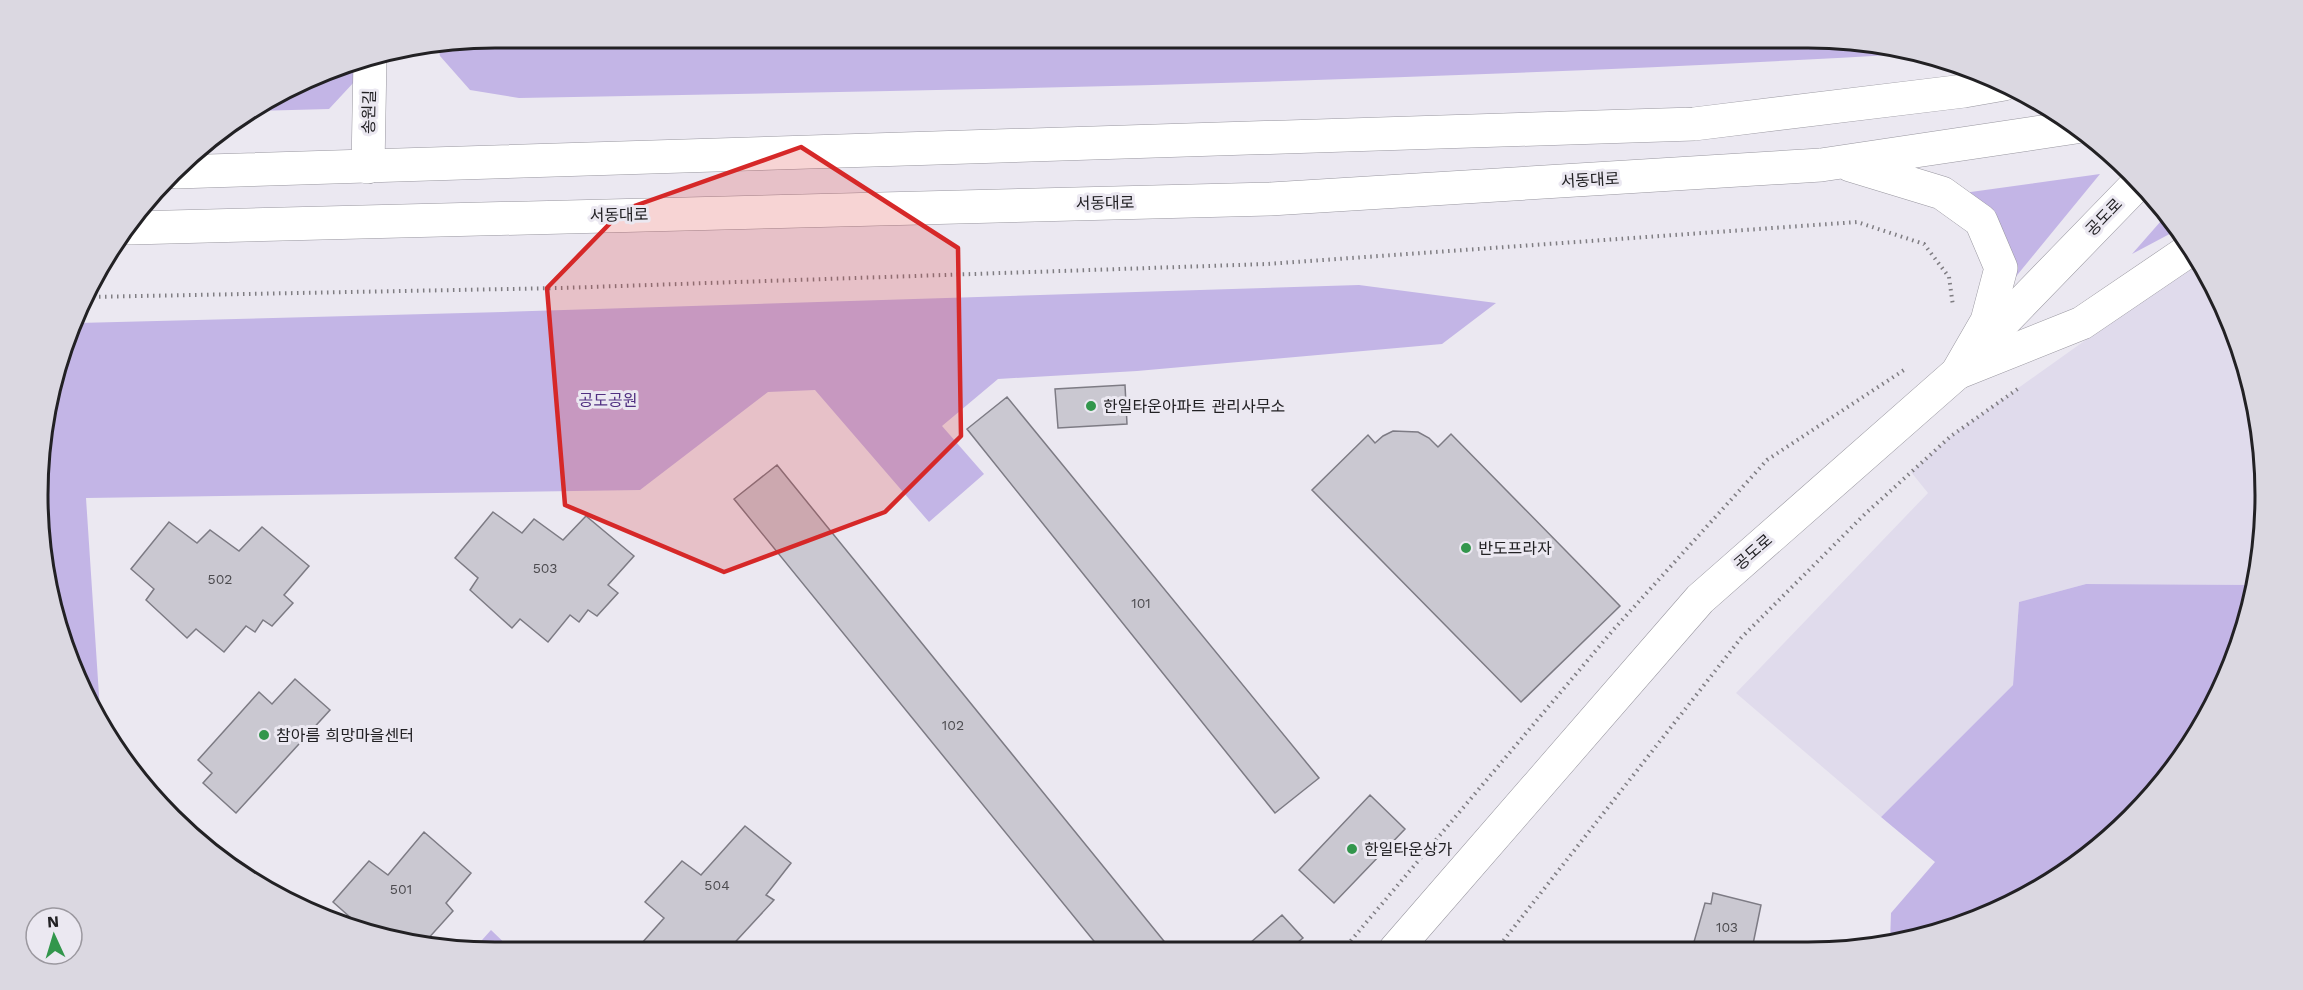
<svg xmlns="http://www.w3.org/2000/svg" width="2303" height="990" font-family="'Work Sans','Noto Sans KR',sans-serif">
<style>
.built{fill:#e0dbec}
.green{fill:#c3b5e6}
.building{fill:#cac8d1;stroke:#7d7b84;stroke-width:1.5}
.lines{fill:none;stroke-linecap:round;stroke-linejoin:round}
.minor-casing{stroke:#98969f;stroke-width:34}
.major-casing{stroke:#98969f;stroke-width:34}
.path{stroke:#7f7d82;stroke-width:4;stroke-dasharray:1.5 4.5;stroke-linecap:butt}
.minor{stroke:#fff;stroke-width:33}
.major{stroke:#fff;stroke-width:33}
.marked{fill:#d62828;fill-opacity:0.2;stroke:#d62828;stroke-width:4.5;stroke-linejoin:round}
.poi-dot{fill:#32964c;stroke:#ebe8f1;stroke-width:2}
.labels{text-anchor:middle;dominant-baseline:central;stroke-width:6;stroke-linejoin:round;paint-order:stroke}
.number-label{font-size:14px;fill:#4c4b4f}
.street-label{font-size:16px;fill:#222124;stroke:#ebe8f1}
.park-label{font-size:16px;fill:#502f81;stroke:#ebe8f1}
.poi-label{font-size:16px;fill:#222124;stroke:#ebe8f1;text-anchor:start}
.rim{fill:none;stroke:#222124;stroke-width:3}
</style>
<rect width="100%" height="100%" fill="#ebe8f1"/>
<!-- built -->
<path class="built" d="M2198,260L2218,293L2250,377L2265,465L2262,555L2255,585L2086,584L2019,602L2013,685L1881,817L1736,693L1928,493L1911,472L1951,436Z"/>
<!-- green -->
<path class="green" d="M495,38H1808L1907,54C1445,81 982,90 519,98L470,90L440,56L438,47Z
M354,61L355,81L329,109L250,111L267,99Z
M2100,174L2009,285L1949,195Z
M2168,213L2179,229L2132,254Z
M1359,285L1496,303L1442,344L1137,371L998,379L942,426L984,474L929,522L815,390L768,392L640,490L86,498L101,726L62,642L41,555L46,406L78,323L503,312Z
M2086,584L2255,585L2241,642L2188,749L2109,839L2010,905L1890,942L1891,913L1935,862L1881,817L2013,685L2019,602Z
M491,930L514,952H495L474,949Z"/>
<!-- building -->
<path class="building" d="M1125,385L1127,424L1058,428L1055,389Z
M1007,397L1319,778L1275,813L967,429Z
M1393,431L1418,432L1429,438L1438,447L1451,434L1620,606L1521,702L1312,490L1368,435L1375,443L1383,436Z
M777,465L1172,951H1102L734,499Z
M493,512L522,533L534,519L563,540L586,516L634,556L608,585L618,593L597,616L588,610L579,622L570,615L548,642L520,619L512,628L470,590L478,578L455,558Z
M169,522L197,543L210,530L239,551L262,527L309,566L284,595L293,603L272,626L263,620L255,632L246,626L224,652L196,629L187,638L146,600L154,589L131,569Z
M295,679L330,710L236,813L203,783L212,773L198,760L259,692L272,704Z
M1370,795L1405,829L1334,903L1299,870Z
M745,826L791,863L766,895L774,900L726,952H634L664,918L645,902L682,861L701,875Z
M424,832L471,873L446,903L453,911L426,941L344,926L351,918L333,902L369,861L388,875Z
M1713,893L1761,905L1752,949H1692L1705,903L1711,904Z
M1282,915L1303,938L1288,950H1257L1250,943Z"/>
<g class="lines">
<defs>
<path id="minor" d="M368,167L370,58
M1395,950L1700,599L1957,373L1976,350L2139,182"/>
<path id="major" d="M1850,165L1942,193L1981,221L2001,268L1987,321L1957,373
M176,172L1694,124L1964,91L2004,84
M131,228L1270,199L1821,165L2076,127
M1957,373L2082,323L2191,249"/>
</defs>
<!-- minor casing -->
<use href="#minor" class="minor-casing"/>
<!-- major casing -->
<use href="#major" class="major-casing"/>
<!-- path -->
<path class="path" d="M87,297L561,288L1267,264L1857,222L1924,244L1949,277L1953,306
M1343,950L1614,629L1767,460L1904,370
M1496,950L1741,638L1865,514L1951,436L2019,388"/>
<!-- minor -->
<use href="#minor" class="minor"/>
<!-- major -->
<use href="#major" class="major"/>
</g>
<!-- marked area -->
<path class="marked" d="M801,147L958,248L961,436L885,512L724,572L565,505L547,288L623,210Z"/>
<!-- markers -->
<g class="poi-dot">
<circle cx="1091" cy="406" r="6"/>
<circle cx="1466" cy="548" r="6"/>
<circle cx="264" cy="735" r="6"/>
<circle cx="1352" cy="849" r="6"/>
</g>
<g class="labels">
<!-- number labels -->
<g class="number-label">
<text x="545" y="568">503</text>
<text x="220" y="579">502</text>
<text x="1141" y="603">101</text>
<text x="953" y="725">102</text>
<text x="717" y="885">504</text>
<text x="401" y="889">501</text>
<text x="1727" y="927">103</text>
</g>
<!-- street labels -->
<g class="street-label">
<text transform="translate(369 112) rotate(-89)">송원길</text>
<text transform="translate(1590 180) rotate(-3)">서동대로</text>
<text transform="translate(1105 203) rotate(-1)">서동대로</text>
<text transform="translate(619 215) rotate(-1)">서동대로</text>
<text transform="translate(2104 217) rotate(-46)">공도로</text>
<text transform="translate(1753 552) rotate(-41)">공도로</text>
</g>
<!-- park labels -->
<g class="park-label">
<text x="608" y="400">공도공원</text>
</g>
<!-- poi labels -->
<g class="poi-label">
<text x="1103" y="406">한일타운아파트 관리사무소</text>
<text x="1478" y="548">반도프라자</text>
<text x="276" y="735">참아름 희망마을센터</text>
<text x="1364" y="849">한일타운상가</text>
</g>
</g>
<!-- crop -->
<path d="M0 0H2303V990H0ZM495 48H1808A447 447 0 0 1 2255 495V495A447 447 0 0 1 1808 942H495A447 447 0 0 1 48 495V495A447 447 0 0 1 495 48Z" fill="#dbd8e1" fill-rule="evenodd"/>
<path class="rim" d="M495 48H1808A447 447 0 0 1 2255 495V495A447 447 0 0 1 1808 942H495A447 447 0 0 1 48 495V495A447 447 0 0 1 495 48Z"/>
<!-- north arrow -->
<g transform="translate(54 936) rotate(356)"><circle r="28" fill="#ebe8f1" stroke="#9b989f" stroke-width="1.5"/>
<path d="M0-4.5L10 22L0 15L-10 22Z" fill="#32964c"/>
<text y="-9" font-size="16" font-weight="bold" text-anchor="middle" fill="#222124">N</text>
</g>
</svg>
